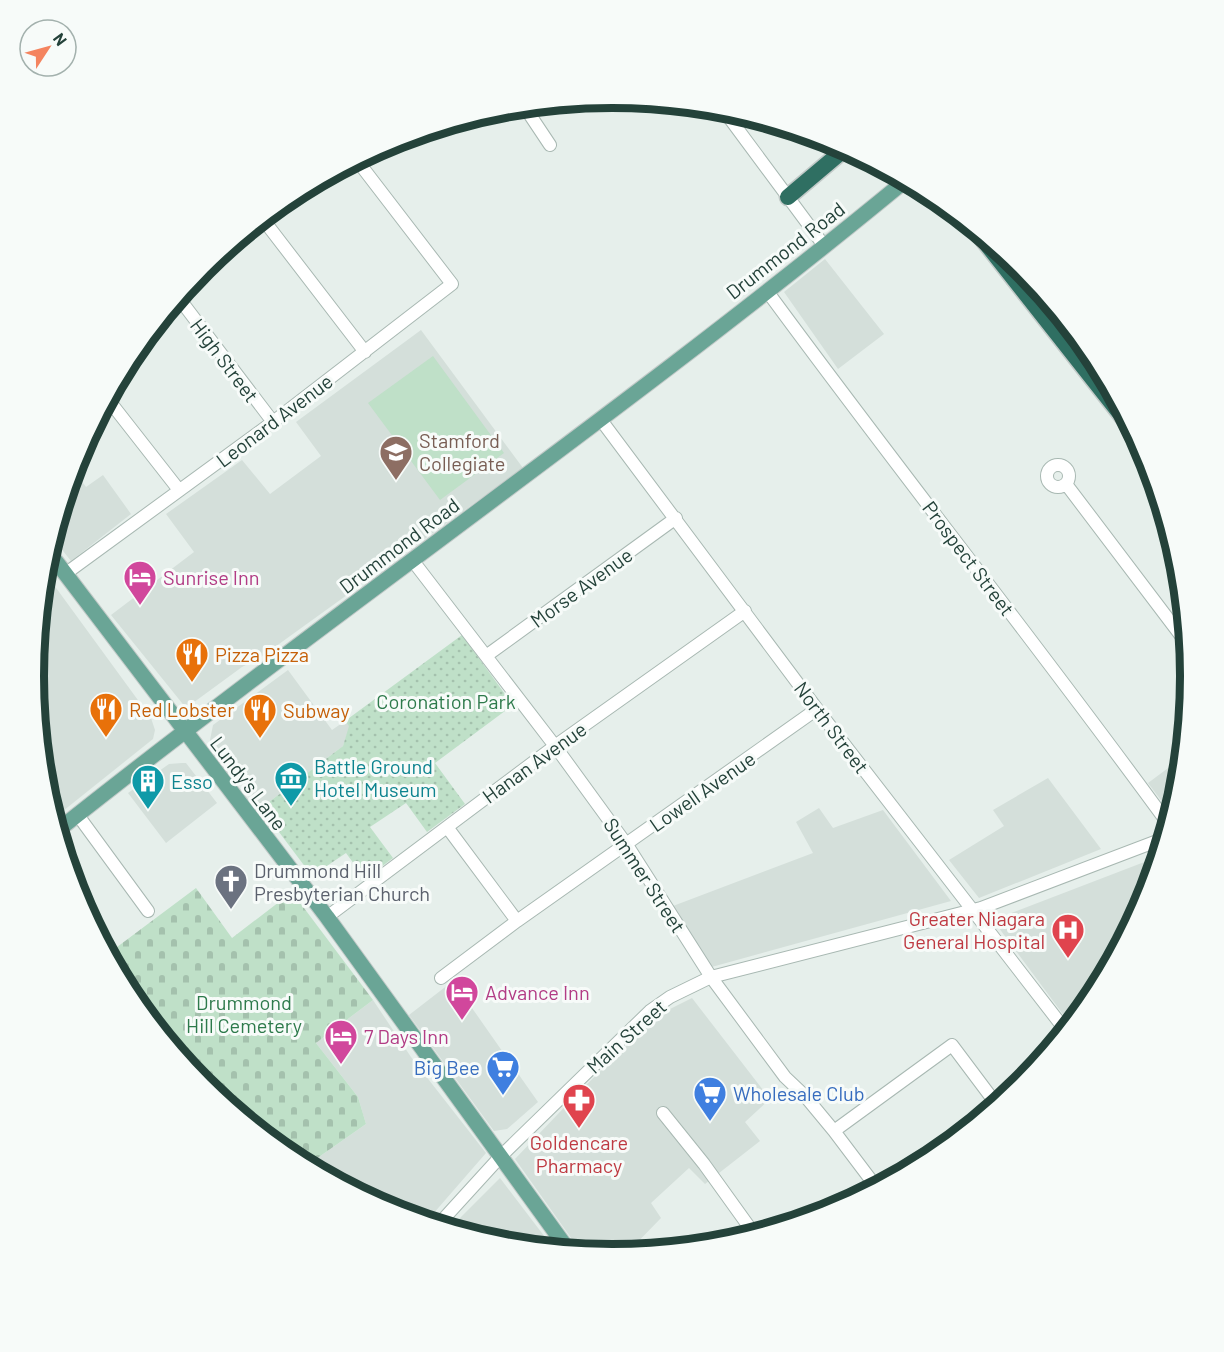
<svg xmlns="http://www.w3.org/2000/svg" width="1224" height="1352" font-family="Barlow,sans-serif">
<style>
.built{fill:#d4dfda}
.green{fill:url(#green-dots)}
.cemetery{fill:url(#cemetery-stones)}
.pitch{fill:#bfe0c8}
.lines{fill:none;stroke-linecap:round;stroke-linejoin:round}
.minor-casing{stroke:#a8b8b2;stroke-width:14}
.major-casing{stroke:#c2cac8;stroke-width:17}
.highway-casing{stroke:#c2cac8;stroke-width:19}
.minor{stroke:#fff;stroke-width:12}
.major{stroke:#6aa596;stroke-width:15}
.highway{stroke:#2f6f62;stroke-width:16}
.labels{text-anchor:middle;dominant-baseline:central;stroke-width:6;stroke-linejoin:round;paint-order:stroke}
.street-label{font-size:20px;fill:#24423a;stroke:#f7fbf9}
.education-label{font-size:20px;fill:#785e54;stroke:#f7fbf9;text-anchor:start}
.hotel-label{font-size:20px;fill:#b23c85;stroke:#f7fbf9;text-anchor:start}
.food-label{font-size:20px;fill:#c56008;stroke:#f7fbf9;text-anchor:start}
.park-label{font-size:20px;fill:#2d7a4b;stroke:#f7fbf9}
.culture-label{font-size:20px;fill:#0d838f;stroke:#f7fbf9;text-anchor:start}
.worship-label{font-size:20px;fill:#5b616d;stroke:#f7fbf9;text-anchor:start}
.health-label{font-size:20px;fill:#be3a42;stroke:#f7fbf9;text-anchor:end}
.shop-label{font-size:20px;fill:#366cbe;stroke:#f7fbf9;text-anchor:end}
.rim{fill:none;stroke:#24423a;stroke-width:8}
</style>
<defs>
<pattern id="green-dots" width="8" height="8" patternUnits="userSpaceOnUse" patternTransform="scale(1.5)"><rect width="8" height="8" fill="#bfe0c8"/><path d="M2 2h.1M6 6h.1" fill="none" stroke="#a4c1ad" stroke-width="1.8" stroke-linecap="round"/></pattern>
<pattern id="cemetery-stones" width="16" height="16" patternUnits="userSpaceOnUse" patternTransform="scale(1.5)"><rect width="16" height="16" fill="#bfe0c8"/><path d="M2 7V4a2 2 0 0 1 4 0v3zM10 15v-3a2 2 0 0 1 4 0v3z" fill="#a4c1ad"/></pattern>
</defs>
<rect width="100%" height="100%" fill="#e6efeb"/>
<!-- built -->
<path class="built" d="M825,259L884,334L838,369L784,292Z
M421,330L523,468L261,657L242,667L186,708L111,615L194,552L166,514L242,460L270,494L321,456L296,422Z
M73,469L86,487L103,475L131,514L71,561L52,537Z
M43,570L151,718L155,730L153,739L53,819L44,789L33,676Z
M288,670L332,730L345,721L350,726L343,746L261,808L210,740L213,725Z
M1183,757L1180,789L1172,815L1148,783Z
M182,763H186L217,803L166,843L128,793L169,764Z
M1048,778L1101,849L979,898L949,860L1004,826L993,810Z
M819,808L833,828L883,810L951,901L708,968L673,906L813,853L796,822Z
M1160,856L1147,898L1093,998L1071,1025L993,920Z
M453,981L538,1102L507,1129L494,1131L409,1015Z
M692,998L770,1099L745,1122L760,1141L705,1184L689,1168L651,1203L661,1218L626,1254L612,1255L581,1252L515,1159L578,1093L628,1044L664,1012Z
M373,1000L411,1057L486,1153L426,1222L390,1211L306,1166L366,1124L358,1097L316,1043Z
M500,1178L554,1249L499,1244L449,1229Z"/>
<!-- green -->
<path class="green" d="M462,635L513,705L435,763L465,804L427,832L406,803L370,827L393,858L365,879L346,853L312,876L261,808L343,746L349,726L345,721Z"/>
<!-- cemetery -->
<path class="cemetery" d="M196,888L232,938L292,892L373,1000L316,1043L358,1097L366,1124L306,1166L290,1157L202,1085L130,997L88,918L90,917L113,950Z"/>
<!-- pitch -->
<path class="pitch" d="M433,356L504,453L440,500L368,403Z"/>
<g class="lines">
<defs>
<path id="minor" d="M524,106L550,145
M722,108L825,247
M358,162L371,151
M262,218L365,352
M767,291C899,471 1038,645 1169,825
M178,297L273,422
M107,398L179,490
M601,420L817,709L1066,1031
M1047 476a11 11 0 1 1 22 0a11 11 0 1 1-22 0Z
M1066,484L1188,645
M413,561L555,746L627,845L711,977L785,1077L805,1096L834,1131L877,1188
M65,574L273,422L452,284L356,159
M486,656L676,518
M77,814L148,911
M447,827L517,921
M327,917L555,746L745,611
M441,978L517,921L817,709
M663,1113L704,1164L755,1235
M834,1131L952,1045L997,1105
M438,1225L500,1157L650,1011L670,997L711,977L981,908L1165,838"/>
<path id="major" d="M48,551L327,917L569,1251
M57,831C336,609 631,407 906,180"/>
<path id="highway" d="M788,197L846,148
M974,228L1134,431"/>
</defs>
<!-- minor casing -->
<use href="#minor" class="minor-casing"/>
<!-- major casing -->
<use href="#major" class="major-casing"/>
<!-- highway casing -->
<use href="#highway" class="highway-casing"/>
<!-- minor -->
<use href="#minor" class="minor"/>
<!-- major -->
<use href="#major" class="major"/>
<!-- highway -->
<use href="#highway" class="highway"/>
</g>
<!-- icons -->
<defs>
<symbol id="school-pin" viewBox="-11 -11 22 30"><path d="M0 17L-7.5 6A9.5 9.5 0 1 1 7.5 6Z" fill="#8d6e63" stroke="#f7fbf9"/><path d="M0-5L7-2L0 1L-7-2ZM-4 1L0 2.5L4 1V4Q0 6-4 4Z" fill="#fff"/></symbol>
<symbol id="hotel-pin" viewBox="-11 -11 22 30"><path d="M0 17L-7.5 6A9.5 9.5 0 1 1 7.5 6Z" fill="#d1479c" stroke="#f7fbf9"/><path d="M-6-4.5h1.5V1H6V5H4.5V3h-9V5H-6ZM-4 0a1.8 1.8 0 1 1 3.6 0ZM.5 0V-2.5h3Q6-2.5 6 0Z" fill="#fff"/></symbol>
<symbol id="restaurant-pin" viewBox="-11 -11 22 30"><path d="M0 17L-7.5 6A9.5 9.5 0 1 1 7.5 6Z" fill="#e8710a" stroke="#f7fbf9"/><path d="M-5-6h1v4h1v-4h1v4h1v-4h1v5L-1.5 .5V6h-2V.5L-5-1ZM5-6V6H3V1.5H1.5Q1.5-4 5-6Z" fill="#fff"/></symbol>
<symbol id="museum-pin" viewBox="-11 -11 22 30"><path d="M0 17L-7.5 6A9.5 9.5 0 1 1 7.5 6Z" fill="#0f9aa8" stroke="#f7fbf9"/><path d="M0-6L6-3V-2H-6V-3ZM-5-1h2V3h-2ZM-1-1h2V3h-2ZM3-1h2V3H3ZM-6 4H6V6H-6Z" fill="#fff"/></symbol>
<symbol id="building-pin" viewBox="-11 -11 22 30"><path d="M0 17L-7.5 6A9.5 9.5 0 1 1 7.5 6Z" fill="#0f9aa8" stroke="#f7fbf9"/><path d="M-4-6H4V6H1V3H-1V6H-4ZM-2.5-4.3h1.7v1.8h-1.7ZM.8-4.3h1.7v1.8H.8ZM-2.5-1h1.7V.8h-1.7ZM.8-1h1.7V.8H.8Z" fill="#fff"/></symbol>
<symbol id="church-pin" viewBox="-11 -11 22 30"><path d="M0 17L-7.5 6A9.5 9.5 0 1 1 7.5 6Z" fill="#6b7280" stroke="#f7fbf9"/><path d="M-1.2-6h2.4v3.5h3.3v2.4h-3.3V6h-2.4V-.1h-3.3v-2.4h3.3Z" fill="#fff"/></symbol>
<symbol id="hospital-pin" viewBox="-11 -11 22 30"><path d="M0 17L-7.5 6A9.5 9.5 0 1 1 7.5 6Z" fill="#e0444e" stroke="#f7fbf9"/><path d="M-5-5h3v3.5h4V-5h3V5h-3V1.5h-4V5h-3Z" fill="#fff"/></symbol>
<symbol id="supermarket-pin" viewBox="-11 -11 22 30"><path d="M0 17L-7.5 6A9.5 9.5 0 1 1 7.5 6Z" fill="#3f7fe0" stroke="#f7fbf9"/><path d="M-6-5.5h2.5l.6 2H6L4.5 2H-2.5L-4.4-4H-6ZM-1.5 3.2a1.3 1.3 0 1 0 .1 0ZM3 3.2a1.3 1.3 0 1 0 .1 0Z" fill="#fff"/></symbol>
<symbol id="pharmacy-pin" viewBox="-11 -11 22 30"><path d="M0 17L-7.5 6A9.5 9.5 0 1 1 7.5 6Z" fill="#e0444e" stroke="#f7fbf9"/><path d="M-2-6h4v4h4v4h-4v4h-4v-4h-4v-4h4Z" fill="#fff"/></symbol>
</defs>
<g fill-rule="evenodd">
<use href="#school-pin" x="377" y="433" width="38" height="52"/>
<use href="#hotel-pin" x="121" y="558" width="38" height="52"/>
<use href="#restaurant-pin" x="173" y="635" width="38" height="52"/>
<use href="#restaurant-pin" x="87" y="690" width="38" height="52"/>
<use href="#restaurant-pin" x="241" y="691" width="38" height="52"/>
<use href="#museum-pin" x="272" y="759" width="38" height="52"/>
<use href="#building-pin" x="129" y="762" width="38" height="52"/>
<use href="#church-pin" x="212" y="862" width="38" height="52"/>
<use href="#hospital-pin" x="1049" y="911" width="38" height="52"/>
<use href="#hotel-pin" x="443" y="973" width="38" height="52"/>
<use href="#hotel-pin" x="322" y="1017" width="38" height="52"/>
<use href="#supermarket-pin" x="484" y="1048" width="38" height="52"/>
<use href="#supermarket-pin" x="691" y="1074" width="38" height="52"/>
<use href="#pharmacy-pin" x="560" y="1081" width="38" height="52"/>
</g>
<g class="labels">
<!-- street labels -->
<g class="street-label">
<text transform="translate(785 250) rotate(-38)">Drummond Road</text>
<text transform="translate(225 360) rotate(53)">High Street</text>
<text transform="translate(274 420) rotate(-37)">Leonard Avenue</text>
<text transform="translate(399 545) rotate(-37)">Drummond Road</text>
<text transform="translate(969 558) rotate(53)">Prospect Street</text>
<text transform="translate(581 587) rotate(-36)">Morse Avenue</text>
<text transform="translate(832 727) rotate(53)">North Street</text>
<text transform="translate(534 762) rotate(-36)">Hanan Avenue</text>
<text transform="translate(249 783) rotate(53)">Lundy's Lane</text>
<text transform="translate(702 791) rotate(-35)">Lowell Avenue</text>
<text transform="translate(645 875) rotate(57)">Summer Street</text>
<text transform="translate(626 1036) rotate(-42)">Main Street</text>
</g>
<!-- education labels -->
<g class="education-label">
<text x="419" y="440">Stamford<tspan x="419" dy="23">Collegiate</tspan></text>
</g>
<!-- hotel labels -->
<g class="hotel-label">
<text x="163" y="577">Sunrise Inn</text>
<text x="485" y="992">Advance Inn</text>
<text x="364" y="1036">7 Days Inn</text>
</g>
<!-- food labels -->
<g class="food-label">
<text x="215" y="654">Pizza Pizza</text>
<text x="129" y="709">Red Lobster</text>
<text x="283" y="710">Subway</text>
</g>
<!-- park labels -->
<g class="park-label">
<text x="446" y="701">Coronation Park</text>
<text x="244" y="1002">Drummond<tspan x="244" dy="23">Hill Cemetery</tspan></text>
</g>
<!-- culture labels -->
<g class="culture-label">
<text x="314" y="766">Battle Ground<tspan x="314" dy="23">Hotel Museum</tspan></text>
<text x="171" y="781">Esso</text>
</g>
<!-- worship labels -->
<g class="worship-label">
<text x="254" y="870">Drummond Hill<tspan x="254" dy="23">Presbyterian Church</tspan></text>
</g>
<!-- health labels -->
<g class="health-label">
<text x="1045" y="918">Greater Niagara<tspan x="1045" dy="23">General Hospital</tspan></text>
<text x="579" y="1142" text-anchor="middle">Goldencare<tspan x="579" dy="23">Pharmacy</tspan></text>
</g>
<!-- shop labels -->
<g class="shop-label">
<text x="480" y="1067">Big Bee</text>
<text x="733" y="1093" text-anchor="start">Wholesale Club</text>
</g>
</g>
<!-- crop -->
<path d="M0 0H1224V1352H0ZM44 676a568 568 0 1 1 1136 0a568 568 0 1 1-1136 0Z" fill="#f7fbf9" fill-rule="evenodd"/>
<path class="rim" d="M44 676a568 568 0 1 1 1136 0a568 568 0 1 1-1136 0Z"/>
<!-- north arrow -->
<g transform="translate(48 48) rotate(54)"><circle r="28" fill="#f7fbf9" stroke="#a3b1ad" stroke-width="1.5"/>
<path d="M0-4.5L10 22L0 15L-10 22Z" fill="#f4845f"/>
<text y="-9" font-size="16" font-weight="bold" text-anchor="middle" fill="#24423a">N</text>
</g>
</svg>
